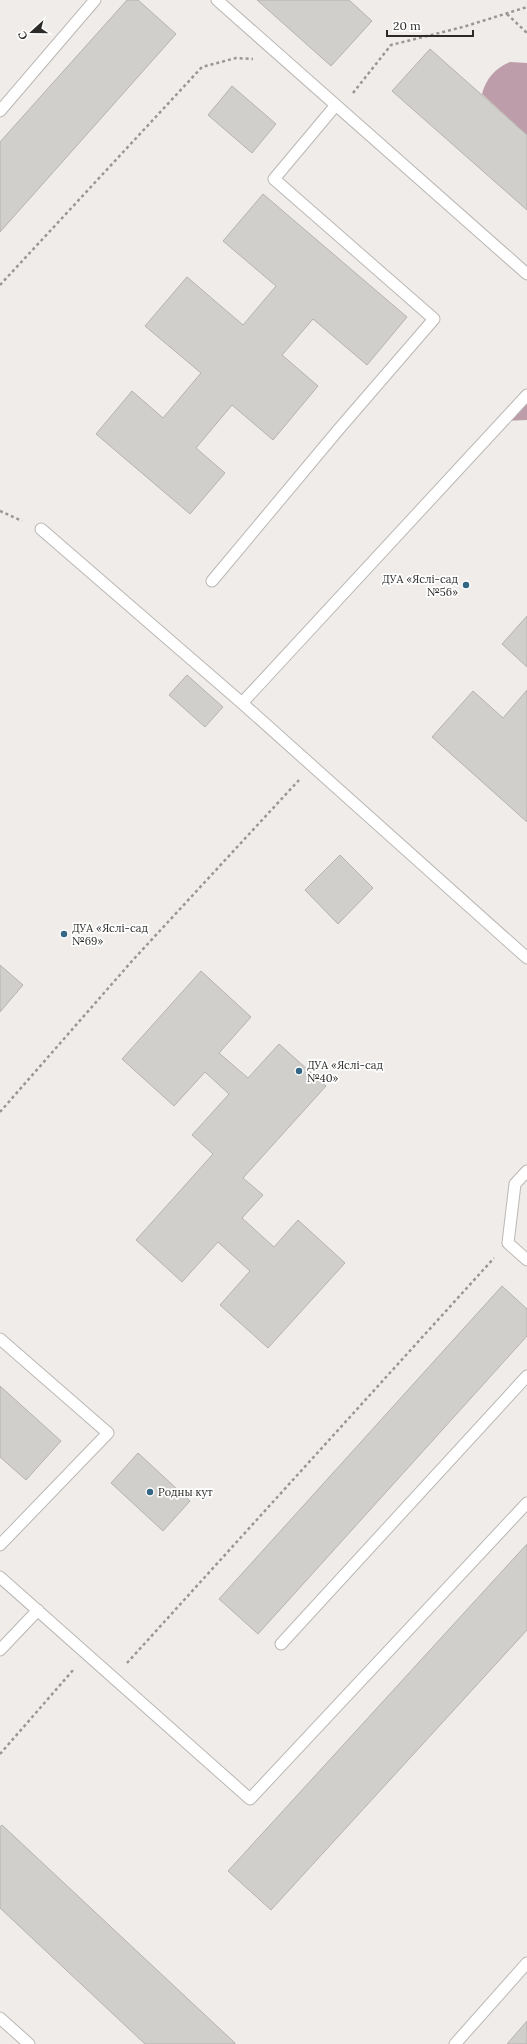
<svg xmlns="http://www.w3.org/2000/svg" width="527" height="2044" font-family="Lora,serif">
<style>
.forest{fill:#bd9da9}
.building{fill:#d0cfcc;stroke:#b4b3b0}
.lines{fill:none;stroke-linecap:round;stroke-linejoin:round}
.lane-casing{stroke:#bab7b4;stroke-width:13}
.path{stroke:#999794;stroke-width:2.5;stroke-dasharray:3 3;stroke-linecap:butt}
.lane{stroke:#fff;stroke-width:11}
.poi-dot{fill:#346784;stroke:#fff;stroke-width:1.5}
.labels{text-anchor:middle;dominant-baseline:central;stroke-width:3.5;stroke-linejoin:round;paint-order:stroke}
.poi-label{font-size:11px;fill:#2c2b29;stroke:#fff;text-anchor:start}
</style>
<rect width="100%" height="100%" fill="#efece9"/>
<!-- forest -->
<path class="forest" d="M510,62L527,63V135L482,94C486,79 495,68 510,62Z
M527,395V420L502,421Z"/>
<!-- building -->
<path class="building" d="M127,0H138L176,34L0,232V142Z
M257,0H349L372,21L331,66Z
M430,49L527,135V210L392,91Z
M232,86L276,124L252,153L208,115Z
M263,194L407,317L367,365L313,319L282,355L318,386L273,440L232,405L196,448L225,473L190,514L96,434L132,391L163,418L201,373L145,326L187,277L243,325L276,286L223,241Z
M527,616V667L502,644Z
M187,675L223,707L205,727L169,695Z
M527,690V822L432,737L473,691L503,718Z
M340,855L373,888L338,924L305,890Z
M0,965L23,985L0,1012Z
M201,971L251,1017L219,1053L248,1078L279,1044L326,1086L243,1178L263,1195L242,1218L274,1247L298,1220L345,1263L268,1348L220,1305L250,1271L218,1242L182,1282L136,1240L213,1154L192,1135L229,1094L205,1072L174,1106L122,1059Z
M502,1286L527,1309V1336L258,1634L219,1599Z
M0,1386L61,1441L26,1480L0,1457Z
M138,1453L190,1501L163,1531L111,1483Z
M527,1544V1630L271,1910L228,1871Z
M2,1825L235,2043V2044H145L0,1908V1827Z
M527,2021V2044H507Z"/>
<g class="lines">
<defs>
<path id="lane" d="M217,0L527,274
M0,111L95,0
M41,529L242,703L527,958
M212,581L339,429L434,319L274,179L336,105
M242,703L527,395
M527,1171L515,1184L508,1243L527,1260
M0,1339L108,1433L0,1545
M0,1577L250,1799L527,1503
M281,1644L527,1376
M0,1650L38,1610
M0,2018L29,2044
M455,2044L527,1963"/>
</defs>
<!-- lane casing -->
<use href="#lane" class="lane-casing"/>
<!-- path -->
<path class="path" d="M507,14L527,33
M353,93L391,45L463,27L527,7
M0,285L202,67L236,58L253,59
M0,511L22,521
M0,1112L132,961L299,780
M127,1663L494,1258
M0,1754L74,1669"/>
<!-- lane -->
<use href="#lane" class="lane"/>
</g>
<!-- markers -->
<g class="poi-dot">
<circle cx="466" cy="585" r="4"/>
<circle cx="64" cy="934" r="4"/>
<circle cx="299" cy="1071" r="4"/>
<circle cx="150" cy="1492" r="4"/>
</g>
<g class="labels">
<!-- poi labels -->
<g class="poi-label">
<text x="458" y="579" text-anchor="end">ДУА «Яслі-сад<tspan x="458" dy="13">№56»</tspan></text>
<text x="72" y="928">ДУА «Яслі-сад<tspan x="72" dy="13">№69»</tspan></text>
<text x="307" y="1065">ДУА «Яслі-сад<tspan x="307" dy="13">№40»</tspan></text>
<text x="158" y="1492">Родны кут</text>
</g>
</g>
<!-- north arrow -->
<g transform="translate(32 32) rotate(249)" stroke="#ffffff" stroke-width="3" paint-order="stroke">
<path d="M0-3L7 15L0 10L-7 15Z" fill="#2c2b29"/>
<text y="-6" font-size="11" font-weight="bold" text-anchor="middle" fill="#2c2b29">С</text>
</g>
<!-- scale -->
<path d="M387 30v6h86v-6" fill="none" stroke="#2c2b29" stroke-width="2"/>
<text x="393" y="30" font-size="12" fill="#2c2b29" stroke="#ffffff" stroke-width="3" paint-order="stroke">20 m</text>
</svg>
